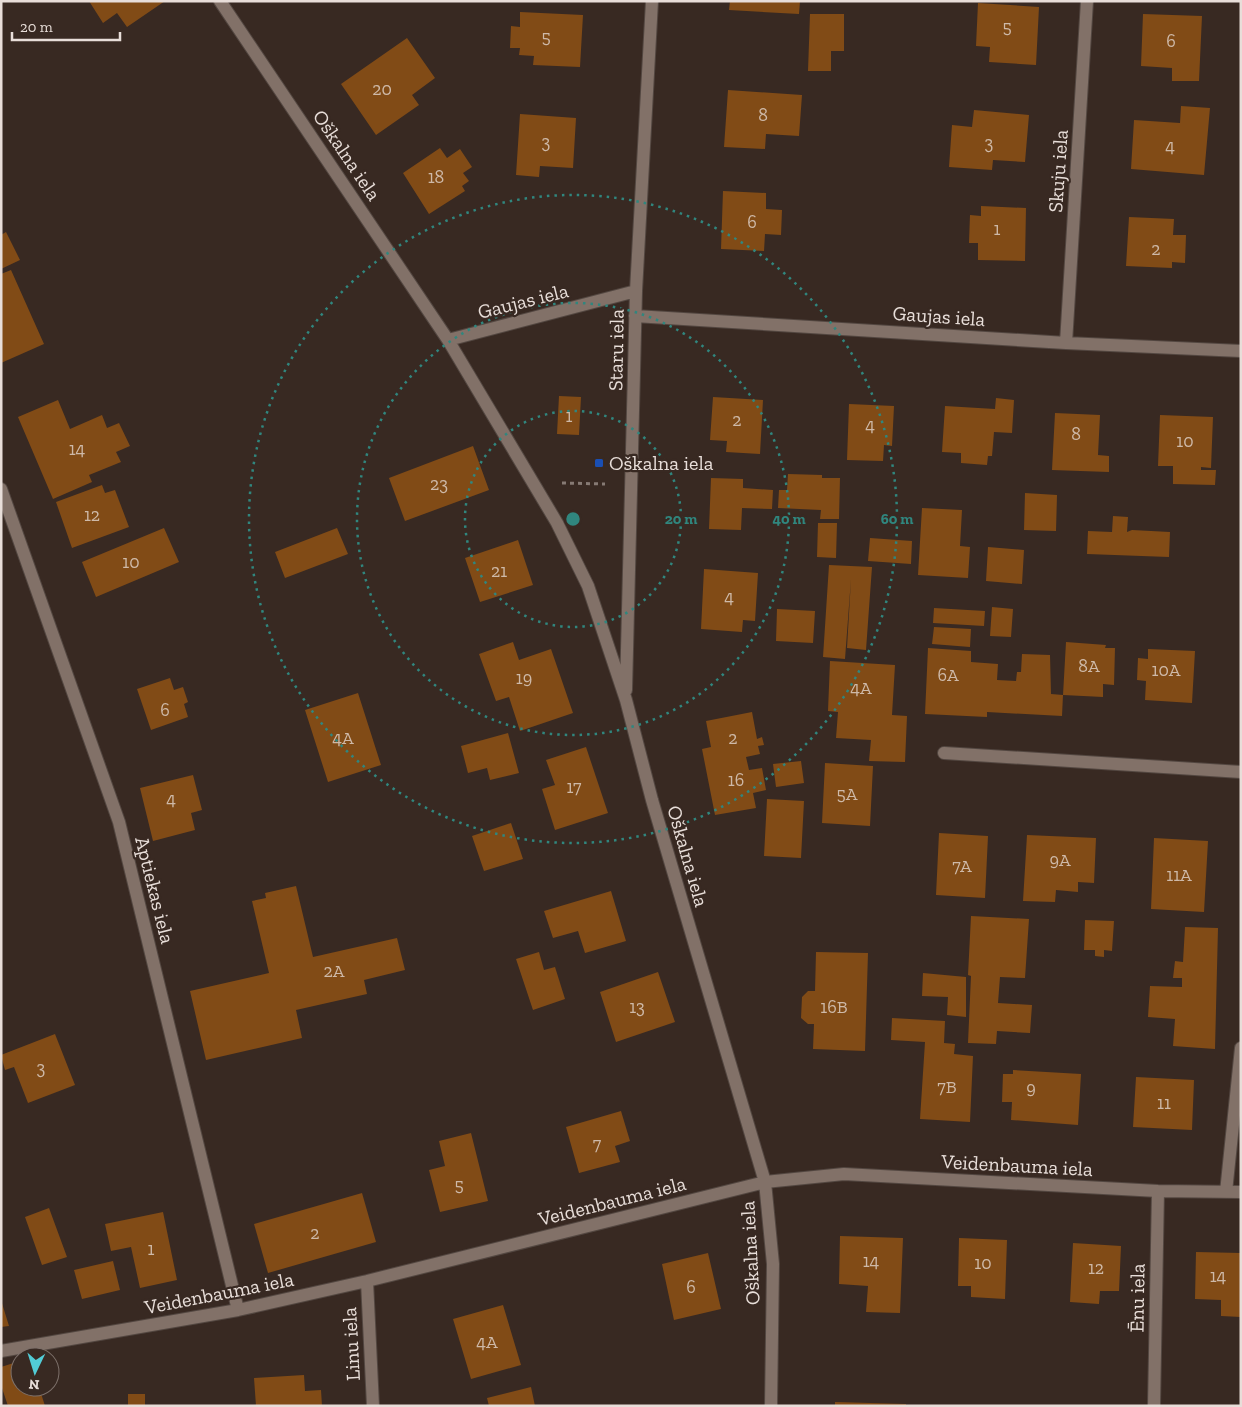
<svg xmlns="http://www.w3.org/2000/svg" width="1242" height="1407" font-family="'Zilla Slab',serif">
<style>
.building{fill:#814b16}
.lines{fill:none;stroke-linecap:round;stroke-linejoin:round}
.minor-casing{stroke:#534741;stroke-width:14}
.path{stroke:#867a74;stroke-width:3;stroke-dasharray:4 4;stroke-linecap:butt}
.minor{stroke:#827168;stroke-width:12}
.ring{fill:none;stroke:#30867e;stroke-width:2.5;stroke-dasharray:2.5 5}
.transit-dot{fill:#1a4fb4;stroke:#382922;stroke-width:2}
.labels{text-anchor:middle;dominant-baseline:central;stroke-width:4.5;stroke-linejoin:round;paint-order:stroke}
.number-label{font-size:18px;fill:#ceb9a8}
.street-label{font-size:20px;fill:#e8ded9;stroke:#382922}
.poi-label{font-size:20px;fill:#e8ded9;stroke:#382922;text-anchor:start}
.centre{fill:#30867e;stroke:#382922;stroke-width:2.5}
.ring-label{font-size:15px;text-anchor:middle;font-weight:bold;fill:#30867e;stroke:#382922;stroke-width:4.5;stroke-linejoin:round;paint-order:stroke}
</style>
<rect width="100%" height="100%" fill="#382922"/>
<!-- building -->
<path class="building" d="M89,1H165L127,27L117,13L103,23Z
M730,1H800L799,14L729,10Z
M978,3L1039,7L1036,65L989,62L990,47L976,46Z
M520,12L583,15L580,67L533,65L534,56L519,55L520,48H510L511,26L520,27Z
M810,14H844V51H831V71H808Z
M1143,14L1202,16L1199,81H1172V68L1141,66Z
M407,38L435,78L412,95L419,105L376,135L341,84Z
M728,90L802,95L799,136L766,134L765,149L724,147Z
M1181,106L1210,108L1204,175L1131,169L1134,120L1180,123Z
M974,110L1029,115L1025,162L993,160L992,170L949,167L952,125L972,127Z
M520,114L576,118L573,168L540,166L539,177L516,175Z
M440,148L447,158L460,149L472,167L463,173L469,181L462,186L465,191L429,214L403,173Z
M723,191L766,193V209L782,210L781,235L765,234L764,251L721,249Z
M981,206L1026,208L1025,261L978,260V243H969L970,215L981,216Z
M1129,217L1174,219L1173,235H1186L1185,263L1172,262V268L1126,266Z
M6,232L20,260L1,269V235Z
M11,270L44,344L1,363V274Z
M559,396L581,397L579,435L557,434Z
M713,397L763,400L760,454L726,452L727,441L710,440Z
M996,398L1014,400L1012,433L994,432L992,456H988L987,465L961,463V453L942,452L945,406L995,409Z
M58,400L70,429L102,415L107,428L119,423L130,446L116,452L121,462L89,475L92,482L53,499L18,417Z
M849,404L894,406L892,446L884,445L883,461L847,460Z
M1055,413L1100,415L1098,455L1109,456V472L1052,470Z
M1160,415L1213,417L1211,468L1201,467V470H1216L1215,485L1173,484V466H1158Z
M473,446L489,490L405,521L389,478Z
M788,474L822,475V478H840L839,519H820L821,510L778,508L779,490H787Z
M711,478L743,479V488L773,490L772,509L742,508L741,530L709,529Z
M102,485L105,493L115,490L129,527L72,548L56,502Z
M1025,493L1057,495L1056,531L1024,530Z
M922,508L962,510L960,546L970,547L968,578L918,575Z
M1113,516L1128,517L1127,532L1132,530L1170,532L1169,557L1087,554L1088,531L1112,532Z
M818,523H837L836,558L817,557Z
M164,528L179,562L96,597L82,562Z
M337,528L348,554L285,578L275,552Z
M870,538L912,541L911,564L868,561Z
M518,540L533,585L480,602L465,558Z
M988,547L1024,550L1022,584L986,581Z
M829,565L872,567L866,650L847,648L851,579L845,659L823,657Z
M704,569L758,573L755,621L743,620L742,632L701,629Z
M992,607L1013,609L1011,637L990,636Z
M934,608L985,611L984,626L933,623Z
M777,609L815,611L813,643L776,641Z
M934,627L971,629L970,647L932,644Z
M513,642L519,660L551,649L573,713L520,731L509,697L496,701L479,654Z
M1066,642L1106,645L1105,648H1115L1114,685L1103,684V697L1063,695Z
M928,648L971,651V662L998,664L997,680L1016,681L1017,672H1021L1022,654L1050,655L1051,694L1063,695L1062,716L987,712V717L925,714Z
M1148,649L1195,651L1192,703L1145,700L1146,681L1137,680L1138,658L1148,659Z
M830,661L895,665L892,715L907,716L905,762L869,761L871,740L836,738L838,712L828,711Z
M170,678L174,690L183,687L188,702L184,704L188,717L151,730L137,689Z
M358,693L381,765L328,782L305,710Z
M752,712L757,739L762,737L764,745L758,746L760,754L746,757L749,770L762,768L766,790L753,793L756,808L715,815L702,749L711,747L706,721Z
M508,733L519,773L490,780L487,768L468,773L461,746Z
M586,747L608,813L555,830L542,789L555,785L546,760Z
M801,761L804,783L776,787L773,764Z
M825,763L873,766L870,826L822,823Z
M193,775L202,810L191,813L195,830L153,841L140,788Z
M767,799L804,801L801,858L764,856Z
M511,823L523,859L484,871L472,836Z
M939,833L988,836L985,898L936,895Z
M1027,835L1096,838L1094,883L1078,882V892L1056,890L1055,902L1023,901Z
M1154,838L1208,841L1204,912L1151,909Z
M296,886L313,957L397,938L405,970L364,980L367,994L296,1010L302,1038L206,1060L190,991L269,973L252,901L266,898L265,893Z
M611,891L626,941L585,953L578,931L553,938L544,911Z
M971,916L1029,919L1025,978L1000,977L998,1003L1032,1005L1030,1033L997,1031L996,1044L968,1043L971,976L968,975Z
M1085,920L1114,921L1112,951L1104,950V957L1095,956V950H1084Z
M1185,927L1218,928L1215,1049L1173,1046L1175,1019L1148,1017L1150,986L1182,987V978H1173L1175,961L1183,962Z
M539,952L544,970L555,967L565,999L533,1010L516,959Z
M816,952L868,953L865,1051L813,1049L814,1024H808L801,1018L802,997L808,991H815Z
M658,972L675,1022L616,1042L600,992Z
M923,973L966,977V1017L947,1015L948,997L922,996Z
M892,1018L945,1021L944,1043L955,1044L954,1054L973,1056L970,1122L920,1119L925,1042L891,1040Z
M55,1034L75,1085L28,1103L14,1067L5,1070L1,1055Z
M1013,1070L1081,1074L1078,1125L1011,1120L1012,1102H1002L1003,1074H1013Z
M1136,1077L1194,1080L1192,1130L1133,1127Z
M621,1111L630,1141L615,1146L620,1162L579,1173L566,1127Z
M471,1133L488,1201L440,1212L429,1170L445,1166L439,1141Z
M362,1193L376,1242L268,1273L254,1224Z
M49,1208L67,1257L42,1265L25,1217Z
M163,1212L177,1280L140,1288L131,1247L111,1251L105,1224Z
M840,1236L903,1238L900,1313L866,1312L868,1286L839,1284Z
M959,1238L1007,1240L1005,1299L971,1297V1286H958Z
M1073,1243L1121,1246L1119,1291H1100L1099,1304L1070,1302Z
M1196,1252L1241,1253V1317L1221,1316V1300L1195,1299Z
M708,1253L721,1309L674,1320L662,1264Z
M113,1261L120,1290L82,1299L74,1270Z
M1,1300L9,1326L1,1327Z
M503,1305L521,1365L471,1379L453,1319Z
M20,1361V1387H39L45,1406H8L1,1385V1367Z
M304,1375L305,1391L321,1390L322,1406H256L254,1378Z
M531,1387L535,1406H489L487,1398Z
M128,1394H145V1406H128Z
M835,1402L906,1404V1406H835Z"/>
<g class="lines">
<defs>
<path id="minor" d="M220,1L448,340L557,523L588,586L626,700L652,800L765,1182L773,1264L771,1406
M635,316L1066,343L1241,351
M448,340L636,291
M1066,343L1087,1
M1,489L119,822L238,1310
M626,690L636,291L652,1
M944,753L1241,772
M1226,1192L1241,1048
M367,1281L373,1406
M1,1351L238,1310L367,1281L765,1182L844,1174L1158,1191L1241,1192
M1154,1406L1158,1191"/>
</defs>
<!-- minor casing -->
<use href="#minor" class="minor-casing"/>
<!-- path -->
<path class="path" d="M562,483L605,484"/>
<!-- minor -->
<use href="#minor" class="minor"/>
</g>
<!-- distance rings -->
<g class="ring">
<circle cx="573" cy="519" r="108"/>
<circle cx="573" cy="519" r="216"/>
<circle cx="573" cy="519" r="324"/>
</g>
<!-- markers -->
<rect class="transit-dot" x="594" y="458" width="10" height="10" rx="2.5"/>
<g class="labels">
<!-- number labels -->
<g class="number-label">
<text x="1007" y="27">5</text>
<text x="546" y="37">5</text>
<text x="1171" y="41">6</text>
<text x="382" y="89">20</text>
<text x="763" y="115">8</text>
<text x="546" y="142">3</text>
<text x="989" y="143">3</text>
<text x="1170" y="146">4</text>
<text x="436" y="177">18</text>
<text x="752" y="222">6</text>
<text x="997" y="229">1</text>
<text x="1156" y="249">2</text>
<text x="569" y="416">1</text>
<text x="737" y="420">2</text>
<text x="870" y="425">4</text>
<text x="1076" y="434">8</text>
<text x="1185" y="441">10</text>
<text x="77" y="449">14</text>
<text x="439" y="484">23</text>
<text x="92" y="515">12</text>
<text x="131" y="562">10</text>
<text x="499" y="571">21</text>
<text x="729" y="597">4</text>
<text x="1089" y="666">8A</text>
<text x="1166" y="670">10A</text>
<text x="948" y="675">6A</text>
<text x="524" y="678">19</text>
<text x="861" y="688">4A</text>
<text x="165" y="710">6</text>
<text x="343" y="738">4A</text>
<text x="733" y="738">2</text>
<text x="736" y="780">16</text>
<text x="574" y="787">17</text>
<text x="847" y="794">5A</text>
<text x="171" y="799">4</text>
<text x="1060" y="860">9A</text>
<text x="962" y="866">7A</text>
<text x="1179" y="875">11A</text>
<text x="334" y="971">2A</text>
<text x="637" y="1007">13</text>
<text x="834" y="1007">16B</text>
<text x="41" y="1068">3</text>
<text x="947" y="1087">7B</text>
<text x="1031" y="1088">9</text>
<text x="1164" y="1103">11</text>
<text x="597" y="1144">7</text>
<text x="459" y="1185">5</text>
<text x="315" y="1233">2</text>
<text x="151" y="1249">1</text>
<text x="871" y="1261">14</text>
<text x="983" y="1263">10</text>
<text x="1096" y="1268">12</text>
<text x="1218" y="1276">14</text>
<text x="691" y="1287">6</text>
<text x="487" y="1342">4A</text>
</g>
<!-- street labels -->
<g class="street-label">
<text transform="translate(347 155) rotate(56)">Oškalna iela</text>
<text transform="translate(1058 171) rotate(-86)">Skuju iela</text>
<text transform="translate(523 301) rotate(-14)">Gaujas iela</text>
<text transform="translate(939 316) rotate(4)">Gaujas iela</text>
<text transform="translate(616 350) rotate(-89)">Staru iela</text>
<text transform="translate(688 856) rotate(74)">Oškalna iela</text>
<text transform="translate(155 890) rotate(76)">Aptiekas iela</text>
<text transform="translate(1017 1165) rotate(3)">Veidenbauma iela</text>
<text transform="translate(612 1201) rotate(-14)">Veidenbauma iela</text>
<text transform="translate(750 1253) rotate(-93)">Oškalna iela</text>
<text transform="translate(219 1293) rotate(-11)">Veidenbauma iela</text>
<text transform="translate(1137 1298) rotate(-89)">Ēnu iela</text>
<text transform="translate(351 1344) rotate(-93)">Linu iela</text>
</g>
<!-- poi labels -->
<g class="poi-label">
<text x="609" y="463">Oškalna iela</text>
</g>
</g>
<circle cx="573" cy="519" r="8" class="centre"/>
<g class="ring-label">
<text x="681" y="524">20 m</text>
<text x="789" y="524">40 m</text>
<text x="897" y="524">60 m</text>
</g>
<!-- border -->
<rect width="1242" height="1407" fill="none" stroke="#e8ded9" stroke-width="5"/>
<!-- north arrow -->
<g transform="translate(35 1372) rotate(184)"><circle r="24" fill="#382922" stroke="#7e716b"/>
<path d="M0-4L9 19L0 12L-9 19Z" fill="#52ccd6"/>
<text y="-8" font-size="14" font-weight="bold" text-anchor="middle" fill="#e8ded9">N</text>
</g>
<!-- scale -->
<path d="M12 32v8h108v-8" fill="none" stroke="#e8ded9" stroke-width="2.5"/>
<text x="20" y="32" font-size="15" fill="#e8ded9" stroke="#382922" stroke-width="4" paint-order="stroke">20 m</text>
</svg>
